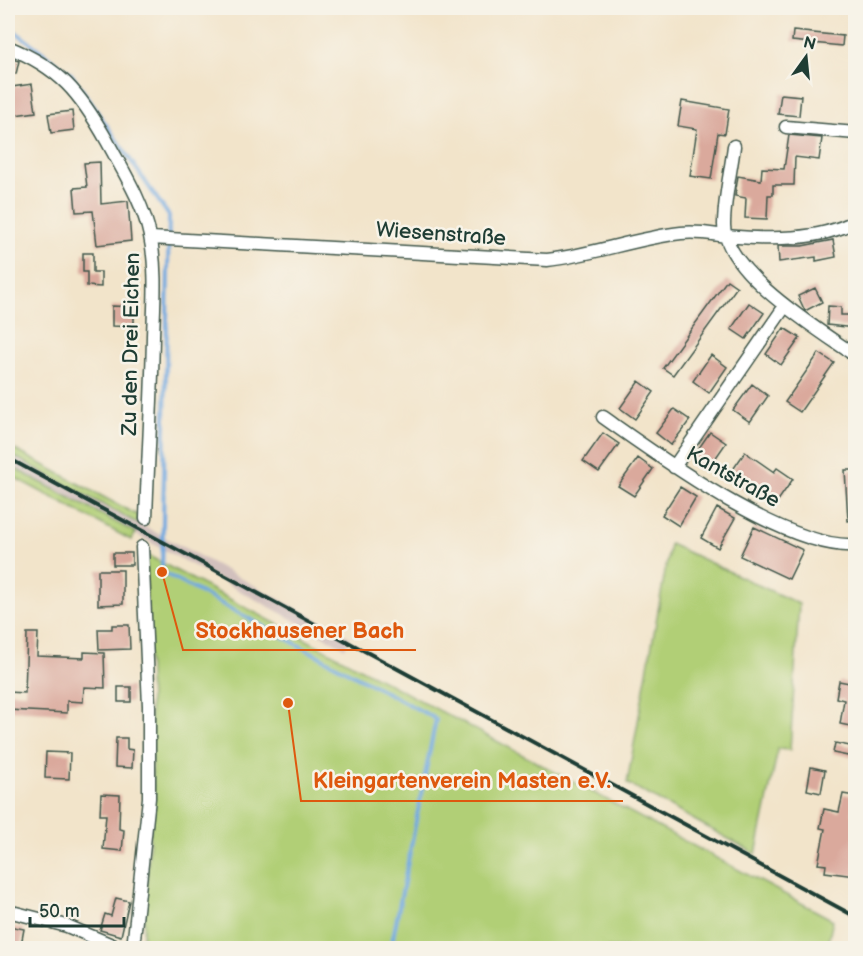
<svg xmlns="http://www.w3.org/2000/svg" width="863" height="956" font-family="'Balsamiq Sans',sans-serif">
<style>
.industrial{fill:#d1c0bd}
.green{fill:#b1cf76;stroke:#688655;stroke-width:1.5}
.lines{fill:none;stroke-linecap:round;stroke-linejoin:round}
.stream{stroke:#71a9e0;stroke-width:4}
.building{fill:#daa99c}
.street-casing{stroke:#3f564a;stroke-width:15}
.street{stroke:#fff;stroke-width:12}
.rail{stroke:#1f3d34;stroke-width:4}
.labels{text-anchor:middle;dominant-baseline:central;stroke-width:5;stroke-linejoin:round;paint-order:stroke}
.street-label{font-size:21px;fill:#1f3d34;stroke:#f7f3e8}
.leader{fill:none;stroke:#de580e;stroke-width:2}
.callout-dot{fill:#de580e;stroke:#f7f3e8;stroke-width:2}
.callout-label{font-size:22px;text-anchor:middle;font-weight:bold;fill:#de580e;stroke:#f7f3e8;stroke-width:5;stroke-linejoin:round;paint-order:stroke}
</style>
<rect width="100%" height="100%" fill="#f7f3e8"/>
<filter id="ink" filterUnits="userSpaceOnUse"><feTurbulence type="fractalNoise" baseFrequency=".0167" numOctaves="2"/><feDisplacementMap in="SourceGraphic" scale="12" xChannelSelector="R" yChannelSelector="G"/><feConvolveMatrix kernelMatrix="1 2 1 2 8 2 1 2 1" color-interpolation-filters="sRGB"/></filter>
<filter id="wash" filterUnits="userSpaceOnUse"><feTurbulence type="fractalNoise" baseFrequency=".008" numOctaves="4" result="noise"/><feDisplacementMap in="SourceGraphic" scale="24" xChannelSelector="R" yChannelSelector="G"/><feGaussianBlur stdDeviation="1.35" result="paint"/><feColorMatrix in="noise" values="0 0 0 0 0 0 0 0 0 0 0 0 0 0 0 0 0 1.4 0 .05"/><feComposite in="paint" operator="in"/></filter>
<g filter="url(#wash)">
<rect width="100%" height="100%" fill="#f2e4ca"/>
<!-- industrial -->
<path class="industrial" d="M8,453L350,637L345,648L8,465Z"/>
<!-- green -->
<path class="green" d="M8,446L139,516L137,523L8,453Z
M8,465L136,533L131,540L8,474Z
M670,544L799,604L790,750L778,749L756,854L627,783Z
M145,554L833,920L827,948H142L153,796Z"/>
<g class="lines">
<!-- stream -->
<path class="stream" d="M8,26L71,74L169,216L162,572L436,719L391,948"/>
</g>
<g id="blocks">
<!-- building -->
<path class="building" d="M793,31L843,36L842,46L792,41Z
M8,58L19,61L16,74L8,71Z
M32,84L36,112L8,116V91L12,90V87Z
M781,94L801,96L799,116L778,114Z
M682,101L729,109L725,134L718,133L711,179L690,176L697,129L678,126Z
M72,111L74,130L51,133L48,114Z
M789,135L822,138L819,160L795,157L794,185H773V195H768L767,219L745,218L746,198L735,196L738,176L761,180L762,168L784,169Z
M100,162L101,204L128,201L131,241L97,245L93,211L76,212L74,188L87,187L84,163Z
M833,240L836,257L816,261V257L779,262L778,246H802Z
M83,253H93V272H101V287L87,286V272H83Z
M727,280L737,287L673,375L663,368Z
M815,288L822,302L805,311L798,296Z
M749,303L764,313L746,339L731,329Z
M112,306L134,307V327L112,326Z
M828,306L841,307V315H855V328L827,325Z
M784,328L800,338L781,365L766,354Z
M819,353L834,363L800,412L785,402Z
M711,355L727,367L709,393L693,381Z
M639,381L654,392L635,419L620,408Z
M752,384L768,396L750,422L733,410Z
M674,409L690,420L671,445L656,433Z
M710,432L726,443L708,469L692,458Z
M603,433L619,444L599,472L583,461Z
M745,452L774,472L777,468L793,479L775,505L747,485L744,490L727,478Z
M638,458L653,469L634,496L618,486Z
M845,470H855V520L848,521Z
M680,487L696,497L679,526L662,515Z
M717,508L735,518L718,548L701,538Z
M754,527L803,550L789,579L740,556Z
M113,553H132V565H113Z
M98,570H123V604L98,605Z
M112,625H129L130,649L99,650L98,629H112Z
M27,633H38L37,656L84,658V652L104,653L105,688L84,687L83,702L67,701V713L8,710V692L25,693Z
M839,681L855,684V727L840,724L844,700L836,698Z
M118,687H131V702H118Z
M116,738H127V749L133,750L132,768L115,767Z
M835,743L855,747L853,757L833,753Z
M46,752L70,753L69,779L45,778Z
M811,767L825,770L821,793L807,790Z
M101,794L120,795L119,829L124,830L122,851L103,849L106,815H100Z
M843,794L855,796L852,814L855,815V876L825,872L826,865L818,864L825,829L820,828L824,809L839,812Z
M116,898L129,901L121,936L100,930L105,914L111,916Z
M9,926L24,929L21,945L8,942Z"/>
</g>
</g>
<g filter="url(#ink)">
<use href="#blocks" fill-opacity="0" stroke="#3f564a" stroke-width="1.5"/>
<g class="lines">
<defs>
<path id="street" d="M8,47C60,68 80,93 107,141C123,171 143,202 150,236C157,268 154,304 153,336C152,397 148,458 146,518
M786,127L856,133
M734,146C731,171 724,199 724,225C725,273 819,330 856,356
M151,238L547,260C593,255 636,238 681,233C697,231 711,234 726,236C769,240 818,241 856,221
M603,417C660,457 786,550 856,545
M674,467L785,306
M8,911L67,926L119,948
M133,948L149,798V706L142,547"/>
</defs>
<!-- street casing -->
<use href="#street" class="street-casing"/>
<!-- street -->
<use href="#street" class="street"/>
<!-- rail -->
<path class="rail" d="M8,458L856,917"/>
</g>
</g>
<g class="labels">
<!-- street labels -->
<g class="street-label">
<text transform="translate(441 234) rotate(4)">Wiesenstraße</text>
<text transform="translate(131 344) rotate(-89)">Zu den Drei Eichen</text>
<text transform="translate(733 477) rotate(29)">Kantstraße</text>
</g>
</g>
<!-- callouts -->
<path class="leader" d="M162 572L183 650H416M288 703L301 801H623"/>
<g class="callout-dot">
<circle cx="162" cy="572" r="6"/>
<circle cx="288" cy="703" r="6"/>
</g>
<g class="callout-label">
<text x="300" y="638">Stockhausener Bach</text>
<text x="462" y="788">Kleingartenverein Masten e.V.</text>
</g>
<!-- margin -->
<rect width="863" height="956" fill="none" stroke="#f7f3e8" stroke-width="30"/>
<!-- north arrow -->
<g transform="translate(806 57) rotate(15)" stroke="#f7f3e8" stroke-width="4.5" paint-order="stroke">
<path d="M0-4.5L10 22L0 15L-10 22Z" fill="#1f3d34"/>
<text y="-9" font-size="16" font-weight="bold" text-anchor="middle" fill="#1f3d34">N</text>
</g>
<!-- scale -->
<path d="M30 917v9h94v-9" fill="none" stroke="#1f3d34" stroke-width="3"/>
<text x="39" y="917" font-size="18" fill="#1f3d34" stroke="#f7f3e8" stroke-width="4.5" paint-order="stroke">50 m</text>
</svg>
